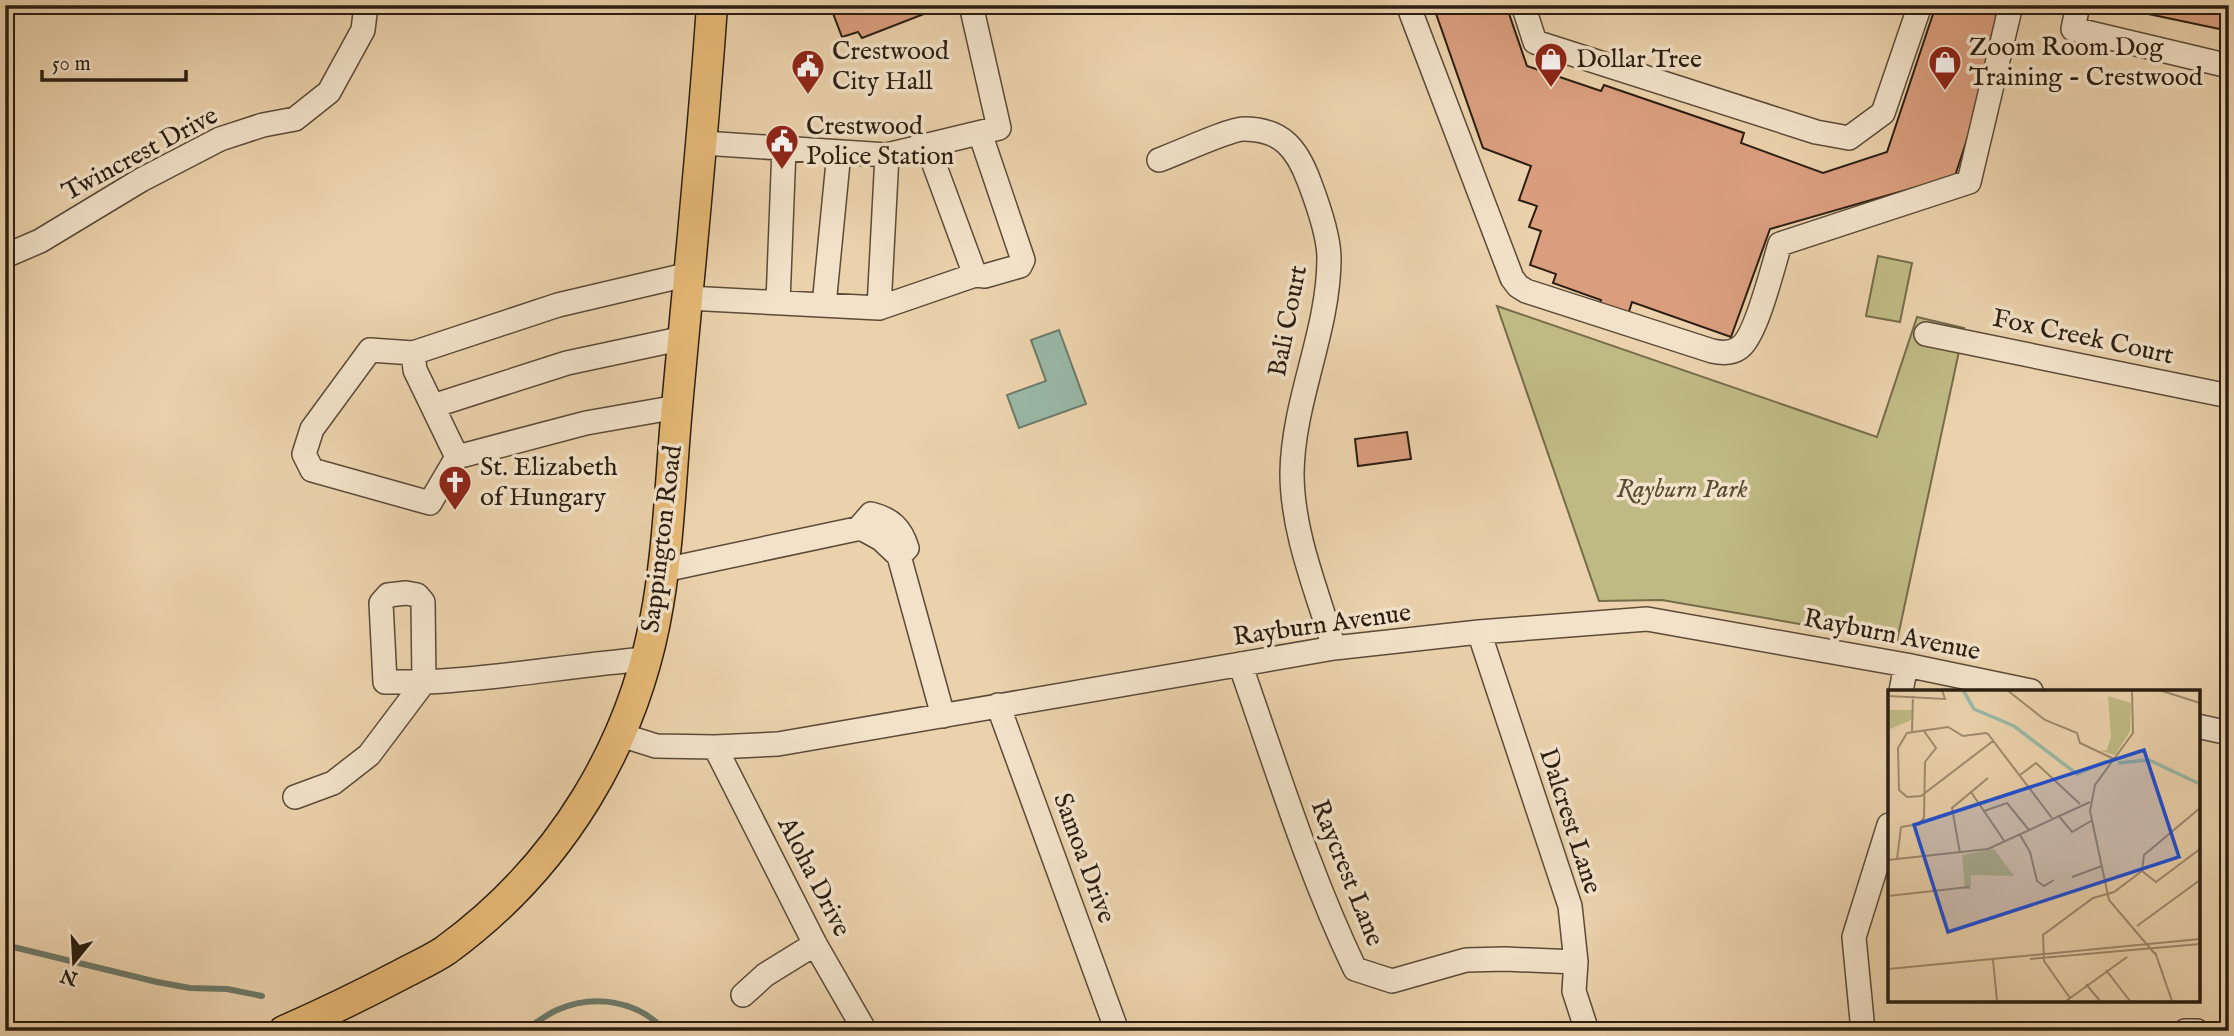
<svg xmlns="http://www.w3.org/2000/svg" width="2234" height="1036" font-family="'IM FELL English',serif">
<style>
.green{fill:#bfba84;stroke:#756c4a;stroke-width:2}
.water{fill:#99b8a6;stroke:#6d7a6a;stroke-width:2}
.lines{fill:none;stroke-linecap:round;stroke-linejoin:round}
.stream{stroke:#6d7a6a;stroke-width:6}
.building{fill:#da9e7e;stroke:#2b1e11;stroke-width:2}
.minor-casing{stroke:#5b4b38;stroke-width:26}
.major-casing{stroke:#2b1e11;stroke-width:33}
.minor{stroke:#f2e2c9;stroke-width:23}
.major{stroke:#e6b976;stroke-width:30}
.labels{text-anchor:middle;dominant-baseline:central;stroke-width:7;stroke-linejoin:round;paint-order:stroke}
.poi-label{font-size:26px;fill:#2b1e11;stroke:#f2e2c9;text-anchor:start}
.street-label{font-size:26px;fill:#2b1e11;stroke:#f2e2c9}
.park-label{font-size:26px;font-style:italic;fill:#574d34;stroke:#f2e2c9}
.inset-river{fill:none;stroke:#99b8a6;stroke-width:3.5}
.inset-road{fill:none;stroke:#9e8a6e;stroke-width:2}
.view{fill:#1d4ed8;fill-opacity:0.15;stroke:#1d4ed8;stroke-width:3.5}
.inset-edge{fill:none;stroke:#2b1e11;stroke-width:3.5}
</style>
<rect width="100%" height="100%" fill="#ebd2ac"/>
<filter id="stains"><feTurbulence type="fractalNoise" baseFrequency=".00286" numOctaves="4"/><feColorMatrix values="0 0 0 0 .2 0 0 0 0 .09 0 0 0 0 .02 0 0 0 .5 -.17"/></filter>
<radialGradient id="worn" r=".72"><stop offset=".6" stop-color="#630" stop-opacity="0"/><stop offset="1" stop-color="#630" stop-opacity=".3"/></radialGradient>
<!-- green -->
<path class="green" d="M1878,256L1912,263L1900,322L1866,316Z
M1497,306L1877,437L1917,317L1964,328L1897,641L1662,600L1599,601Z"/>
<!-- water -->
<path class="water" d="M1059,330L1086,404L1019,428L1007,395L1046,381L1031,340Z"/>
<g class="lines">
<!-- stream -->
<path class="stream" d="M5,945L157,982L190,988L227,989L262,996
M524,1031C534,1024 546,1015 557,1010C594,994 638,1000 665,1031"/>
</g>
<!-- building -->
<path class="building" d="M838,5H947L862,38L858,32L842,37L831,8Z
M1433,5H1506L1527,66L1601,91L1604,85L1744,133L1741,143L1823,173L1887,152L1936,5H1997L1994,14L2002,17L1979,82L1985,84L1955,176L1770,229L1731,337L1632,302L1627,318L1598,309L1601,300L1553,283L1556,274L1530,265L1541,231L1529,227L1537,206L1519,200L1531,166L1483,148Z
M2229,5V31L2110,6V5Z
M1407,432L1411,459L1358,466L1355,439Z"/>
<g class="lines">
<defs>
<path id="minor" d="M1408,5L1512,278L1518,286L1526,291L1712,351C1721,353 1731,354 1739,348C1756,338 1773,266 1780,244L1969,182L2011,5
M1523,5L1535,42L1816,132L1849,138L1883,113L1920,5
M2078,5L2073,29L2229,66
M703,143L887,155L999,128L971,5
M927,145L975,275
M1159,160C1176,154 1229,129 1244,129C1282,129 1297,149 1309,181C1317,202 1329,235 1329,258C1329,331 1293,400 1292,473C1292,533 1317,591 1334,648
M5,256L40,241L141,180L220,139L263,125L295,119L329,92L363,30L366,5
M688,298L879,308L975,275L985,276L1020,266L1023,260L980,133
M778,302L784,148
M824,305L839,152
M879,308L887,155
M1926,334L2229,396
M413,353L415,370L457,457
M433,406L567,363L684,338
M677,407L586,423L457,457L430,503L312,470L304,454L312,429L370,350L413,353L558,305L690,274
M858,529L871,514C891,519 901,528 907,548L899,556
M664,570L861,528L881,539L899,556L943,716
M406,593L417,595L423,602L424,682H385L381,603L388,595Z
M1479,632L1570,906L1576,962L1574,991L1587,1031
M1240,664C1276,766 1308,871 1355,969L1392,981L1466,960L1505,959L1576,962
M1901,691L1906,665
M998,705L1117,1031
M2197,726L2229,733
M621,735L656,746L715,747L778,744L1334,648L1479,632L1647,619L1906,665L2031,691
M715,747L815,944L865,1031
M295,797L333,783L369,755L424,682C499,679 572,665 647,659
M743,995L765,975L815,944
M1863,1031L1854,937L1889,825
M2185,1031H2197"/>
<path id="major" d="M284,1031C325,1013 364,994 404,973C417,966 433,959 446,950C560,867 635,744 658,605C669,540 671,473 677,407C689,273 703,140 712,5"/>
</defs>
<!-- minor casing -->
<use href="#minor" class="minor-casing"/>
<!-- major casing -->
<use href="#major" class="major-casing"/>
<!-- minor -->
<use href="#minor" class="minor"/>
<!-- major -->
<use href="#major" class="major"/>
</g>
<!-- icons -->
<defs>
<symbol id="shop-pin" viewBox="-11 -11 22 30"><path d="M0 17L-7.5 6A9.5 9.5 0 1 1 7.5 6Z" fill="#8f2418" stroke="#f2e2c9"/><path d="M-5-2.5h2.3a2.7 3.5 0 0 1 5.4 0H5L5.5 6h-11ZM-1.5-2.5h3a1.5 2.3 0 0 0-3 0Z" fill="#fff"/></symbol>
<symbol id="civic-pin" viewBox="-11 -11 22 30"><path d="M0 17L-7.5 6A9.5 9.5 0 1 1 7.5 6Z" fill="#8f2418" stroke="#f2e2c9"/><path d="M-.6-6.5H3V-4.5H.6V-3L4-1V1h2V6H-6V1h2V-1L-.6-3ZM-1.2 2.5V6h2.4V2.5Z" fill="#fff"/></symbol>
<symbol id="church-pin" viewBox="-11 -11 22 30"><path d="M0 17L-7.5 6A9.5 9.5 0 1 1 7.5 6Z" fill="#8f2418" stroke="#f2e2c9"/><path d="M-1.2-6h2.4v3.5h3.3v2.4h-3.3V6h-2.4V-.1h-3.3v-2.4h3.3Z" fill="#fff"/></symbol>
</defs>
<g fill-rule="evenodd">
<use href="#shop-pin" x="1532" y="40" width="38" height="52"/>
<use href="#shop-pin" x="1926" y="43" width="38" height="52"/>
<use href="#civic-pin" x="789" y="47" width="38" height="52"/>
<use href="#civic-pin" x="763" y="122" width="38" height="52"/>
<use href="#church-pin" x="436" y="463" width="38" height="52"/>
</g>
<g class="labels">
<!-- poi labels -->
<g class="poi-label">
<text x="1969" y="47">Zoom Room Dog<tspan x="1969" dy="30">Training - Crestwood</tspan></text>
<text x="832" y="51">Crestwood<tspan x="832" dy="30">City Hall</tspan></text>
<text x="1576" y="59">Dollar Tree</text>
<text x="806" y="126">Crestwood<tspan x="806" dy="30">Police Station</tspan></text>
<text x="480" y="467">St. Elizabeth<tspan x="480" dy="30">of Hungary</tspan></text>
</g>
<!-- street labels -->
<g class="street-label">
<text transform="translate(140 154) rotate(-28)">Twincrest Drive</text>
<text transform="translate(1288 321) rotate(-79)">Bali Court</text>
<text transform="translate(2083 337) rotate(12)">Fox Creek Court</text>
<text transform="translate(662 539) rotate(-83)">Sappington Road</text>
<text transform="translate(1322 625) rotate(-8)">Rayburn Avenue</text>
<text transform="translate(1892 635) rotate(11)">Rayburn Avenue</text>
<text transform="translate(1570 821) rotate(72)">Dalcrest Lane</text>
<text transform="translate(1084 858) rotate(70)">Samoa Drive</text>
<text transform="translate(1347 873) rotate(68)">Raycrest Lane</text>
<text transform="translate(814 877) rotate(63)">Aloha Drive</text>
</g>
<!-- park labels -->
<g class="park-label">
<text x="1682" y="489">Rayburn Park</text>
</g>
</g>
<!-- overview -->
<g transform="translate(1888 690)">
<rect width="312" height="312" fill="#ebd2ac"/>
<path d="M220,6L243,13L242,41L227,65L213,61L219,60L223,46ZM0,20H24L23,30L0,40ZM106,159L126,186L83,185V199H77L74,165Z" fill="#bfba84"/>
<path class="inset-river" d="M75,0L86,19L126,36L189,84L219,71M230,73L261,70L312,94"/>
<path class="inset-road" d="M119,0L157,30L189,43L192,53L226,69M244,0L245,43L207,95L202,121L221,210L267,264M271,0L312,13M0,6L57,9L54,0M24,41L25,6M105,51L33,106L19,107L11,100L10,58L19,43L60,37L75,46L98,43L100,44L164,128M132,85L148,73L192,114M83,102L117,152M96,121L119,113L141,140M170,125L184,142L203,131M13,137L31,134L36,128L37,72L48,58L36,41M132,145L142,162L149,191L156,196L166,190M72,163L64,118L100,88M9,169L13,137M0,170L100,159L202,112M254,181L256,165L312,118M184,187L214,176M0,206L81,197M249,236L312,190M267,262L284,311M142,269L312,254M105,270L109,311M0,279L312,249M218,280L242,311M198,294L212,311M182,308L156,271L155,245L205,208L226,202L254,181L268,192L312,159M178,311L239,267"/>
<path class="view" d="M256,60L291,167L60,242L26,135Z"/>
<rect width="312" height="312" class="inset-edge"/>
</g>
<!-- margin -->
<rect width="2234" height="1036" fill="none" stroke="#ebd2ac" stroke-width="28"/>
<rect x="7" y="7" width="2220" height="1022" fill="none" stroke="#2b1e11" stroke-width="3.5"/>
<rect x="14" y="14" width="2206" height="1008" fill="none" stroke="#2b1e11" stroke-width="2"/>
<!-- north arrow -->
<g transform="translate(74 962) rotate(198)" stroke="#f2e2c9" stroke-width="5" paint-order="stroke">
<path d="M0-5L12 26L0 18L-12 26Z" fill="#2b1e11"/>
<text y="-10" font-size="19" font-weight="bold" text-anchor="middle" fill="#2b1e11">N</text>
</g>
<!-- scale -->
<path d="M42 70v10h144v-10" fill="none" stroke="#2b1e11" stroke-width="3.5"/>
<text x="52" y="70" font-size="21" fill="#2b1e11" stroke="#f2e2c9" stroke-width="5" paint-order="stroke">50 m</text>
<rect width="100%" height="100%" filter="url(#stains)"/>
<rect width="100%" height="100%" fill="url(#worn)"/>
</svg>
